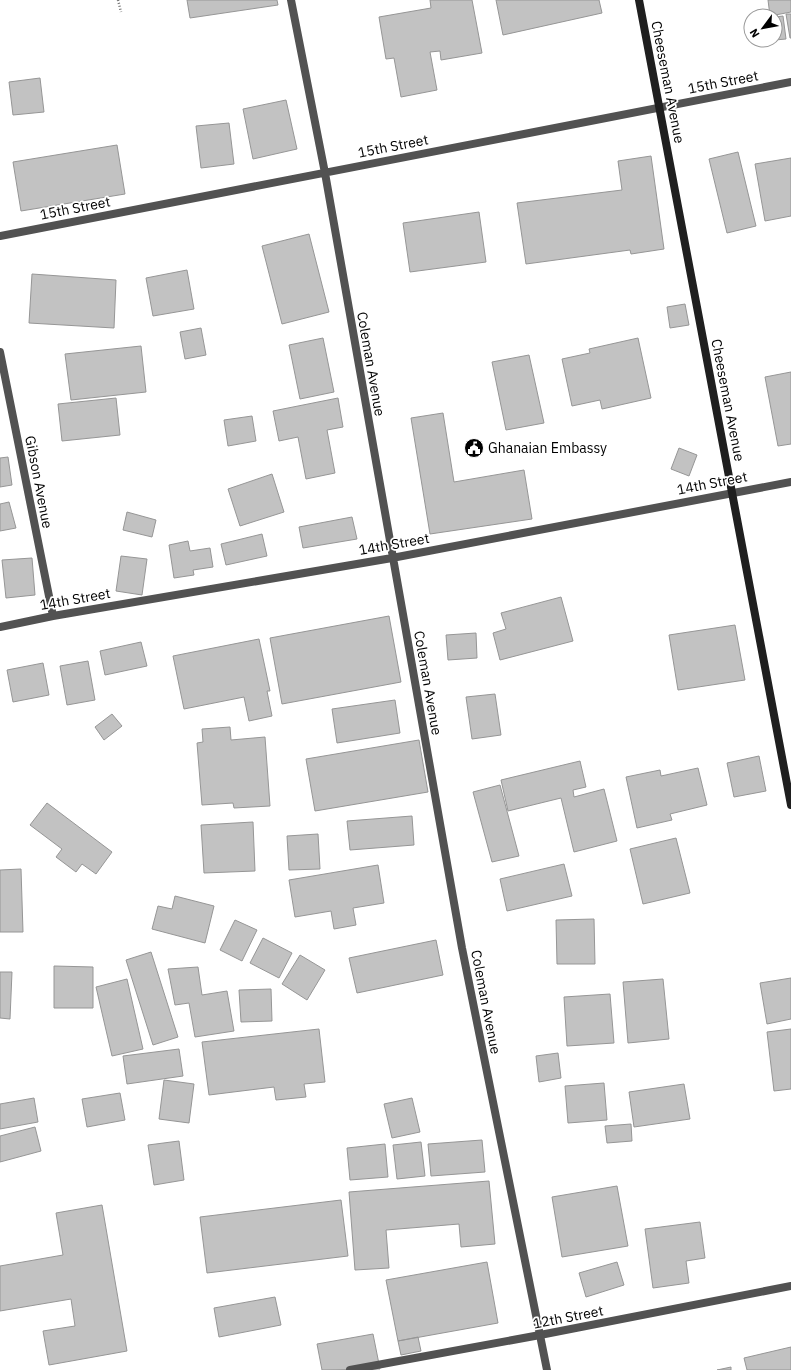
<svg xmlns="http://www.w3.org/2000/svg" width="791" height="1370" font-family="'IBM Plex Sans',sans-serif">
<style>
.building{fill:#c2c2c2;stroke:#969696}
.lines{fill:none;stroke-linecap:round;stroke-linejoin:round}
.path{stroke:#747474;stroke-width:2.5;stroke-dasharray:1 2;stroke-linecap:butt}
.street{stroke:#525252;stroke-width:8}
.secondary{stroke:#1f1f1f;stroke-width:8}
.labels{text-anchor:middle;dominant-baseline:central;stroke-width:3.5;stroke-linejoin:round;paint-order:stroke}
.street-label{font-size:14px;fill:#000;stroke:#fff}
.poi-label{font-size:14px;fill:#000;stroke:#fff;text-anchor:start}
</style>
<rect width="100%" height="100%" fill="#fff"/>
<!-- building -->
<path class="building" d="M187,0H277L278,5L190,18Z
M430,0H472L482,53L441,60L440,51L430,52L437,90L401,97L394,58L386,59L379,17L431,8Z
M496,0H599L602,13L503,35Z
M768,0H791V12L770,16Z
M786,14H791V38H790Z
M783,16L786,39L775,40V17Z
M752,40H773L752,42Z
M40,78L44,112L13,115L9,82Z
M286,100L297,149L253,159L243,109Z
M229,123L234,164L201,168L196,126Z
M117,145L125,194L21,211L13,162Z
M738,152L756,226L727,233L709,159Z
M651,156L664,249L631,254L630,250L526,264L517,203L622,190L618,161Z
M791,158V216L765,221L755,164Z
M479,212L486,262L410,272L403,223Z
M309,234L329,312L282,324L262,246Z
M187,270L194,309L153,316L146,278Z
M32,274L116,280L114,328L29,323Z
M685,304L689,325L670,328L667,307Z
M201,328L206,355L185,359L180,332Z
M323,338L334,392L300,399L289,345Z
M638,338L651,398L602,409L600,400L572,406L562,359L590,353L589,349Z
M141,346L146,392L71,400L65,354Z
M529,355L544,423L506,430L492,362Z
M791,372V444L778,446L765,377Z
M116,398L120,435L62,441L58,404Z
M338,398L343,427L327,430L335,473L306,479L298,437L279,441L273,411Z
M443,413L454,482L524,470L532,519L430,534L411,418Z
M252,416L256,441L228,446L224,420Z
M679,448L697,455L689,476L671,469Z
M8,457L12,485L0,487V458Z
M272,474L284,512L240,526L228,489Z
M9,502L16,528L0,531V504Z
M127,512L156,520L152,537L123,530Z
M352,517L357,539L303,548L299,527Z
M262,534L267,556L226,565L221,544Z
M188,541L190,551L210,548L213,567L193,570L194,575L174,578L169,545Z
M121,556L147,559L142,595L116,591Z
M32,558L35,595L6,598L2,560Z
M561,597L573,641L500,660L493,633L506,629L501,613Z
M389,616L401,682L282,704L270,638Z
M735,625L745,680L678,690L669,635Z
M476,633L477,658L448,660L446,635Z
M259,639L270,691H267L272,716L249,721L244,697L184,709L173,656Z
M141,642L147,666L105,675L100,651Z
M88,661L95,700L67,705L60,666Z
M43,663L49,695L13,702L7,670Z
M495,694L501,735L472,739L466,697Z
M395,700L400,733L337,743L332,709Z
M112,714L122,726L104,740L95,727Z
M230,727L231,740L265,737L270,806L234,808L233,803L202,805L197,743L203,742L202,729Z
M419,740L428,792L315,811L306,759Z
M759,756L766,791L734,797L727,763Z
M580,761L586,787L573,790L574,797L604,789L617,841L574,852L561,798L508,811L501,780Z
M698,768L707,805L670,814L672,820L637,828L626,777L660,770L661,776Z
M500,785L519,856L492,862L473,792Z
M47,803L112,852L96,874L82,864L76,872L56,857L62,849L30,825Z
M412,816L414,845L350,850L347,821Z
M253,822L255,871L204,873L201,825Z
M318,834L320,869L289,870L287,836Z
M676,838L690,893L643,904L630,849Z
M564,864L572,896L507,911L500,879Z
M378,865L384,903L353,908L356,925L334,929L331,911L295,917L289,880Z
M21,869L23,932H0V870Z
M175,896L214,906L205,943L152,929L158,906L172,909Z
M594,919L595,964H557L556,920Z
M235,920L257,930L242,961L220,950Z
M263,938L292,953L279,978L250,963Z
M436,940L443,975L357,993L349,958Z
M151,952L178,1037L153,1045L126,960Z
M300,955L325,970L307,1000L282,984Z
M54,966L93,967V1008H54Z
M198,967L202,995L227,991L234,1031L195,1037L189,1003L175,1005L168,969Z
M0,972H12L10,1019L0,1018Z
M791,978V1019L767,1024L760,983Z
M127,979L143,1049L112,1056L96,987Z
M663,979L669,1039L628,1043L623,982Z
M271,989L272,1021L241,1022L239,990Z
M610,994L614,1043L567,1046L564,997Z
M319,1029L325,1082L304,1084L306,1097L276,1100L274,1087L209,1095L202,1042Z
M791,1029V1089L774,1091L767,1032Z
M179,1049L183,1076L127,1084L123,1056Z
M558,1053L561,1078L539,1082L536,1056Z
M164,1080L194,1084L189,1123L159,1119Z
M604,1083L607,1120L568,1123L565,1086Z
M684,1084L690,1119L634,1127L629,1092Z
M120,1093L125,1120L87,1127L82,1099Z
M34,1098L38,1122L0,1129V1104Z
M412,1098L420,1132L392,1138L384,1104Z
M631,1124L632,1141L607,1143L605,1126Z
M35,1127L41,1151L0,1162V1136Z
M482,1140L485,1172L431,1176L428,1144Z
M179,1141L184,1180L154,1185L148,1145Z
M421,1142L425,1176L397,1179L393,1145Z
M385,1144L388,1177L350,1180L347,1148Z
M489,1181L495,1244L461,1247L459,1224L386,1230L389,1268L355,1270L349,1192Z
M617,1186L628,1246L562,1257L552,1197Z
M341,1200L348,1256L207,1273L200,1217Z
M102,1205L127,1351L49,1365L43,1331L75,1326L71,1299L0,1311V1266L63,1255L56,1213Z
M700,1222L705,1258L686,1261L689,1283L653,1288L645,1229Z
M487,1262L498,1323L398,1341L386,1280Z
M617,1262L624,1285L586,1297L579,1273Z
M275,1297L281,1325L219,1337L214,1308Z
M373,1334L380,1369L322,1370L317,1344Z
M418,1337L421,1351L401,1355L398,1341Z
M791,1347V1370H747L744,1358Z
M731,1367V1370H717Z"/>
<g class="lines">
<!-- path -->
<path class="path" d="M118,0L121,12"/>
<!-- street -->
<path class="street" d="M291,0L325,173L462,948L547,1370
M0,236L791,82
M0,352L53,616
M0,627L53,616L392,558L791,482
M350,1370L540,1335L791,1286"/>
<!-- secondary -->
<path class="secondary" d="M639,0L791,805"/>
</g>
<!-- icons -->
<defs>
<symbol id="civic-disc" viewBox="-11 -11 22 22"><circle r="9.5" fill="#000" stroke="#fff"/><path d="M-.6-6.5H3V-4.5H.6V-3L4-1V1h2V6H-6V1h2V-1L-.6-3ZM-1.2 2.5V6h2.4V2.5Z" fill="#fff"/></symbol>
</defs>
<g fill-rule="evenodd">
<use href="#civic-disc" x="463" y="437" width="22" height="22"/>
</g>
<g class="labels">
<!-- street labels -->
<g class="street-label">
<text transform="translate(668 82) rotate(79)">Cheeseman Avenue</text>
<text transform="translate(723 82) rotate(-11)">15th Street</text>
<text transform="translate(393 146) rotate(-11)">15th Street</text>
<text transform="translate(75 208) rotate(-11)">15th Street</text>
<text transform="translate(371 364) rotate(80)">Coleman Avenue</text>
<text transform="translate(728 400) rotate(79)">Cheeseman Avenue</text>
<text transform="translate(39 482) rotate(79)">Gibson Avenue</text>
<text transform="translate(712 483) rotate(-11)">14th Street</text>
<text transform="translate(394 544) rotate(-10)">14th Street</text>
<text transform="translate(75 599) rotate(-10)">14th Street</text>
<text transform="translate(428 683) rotate(80)">Coleman Avenue</text>
<text transform="translate(486 1002) rotate(79)">Coleman Avenue</text>
<text transform="translate(568 1317) rotate(-11)">12th Street</text>
</g>
<!-- poi labels -->
<g class="poi-label">
<text x="488" y="448">Ghanaian Embassy</text>
</g>
</g>
<!-- north arrow -->
<g transform="translate(763 28) rotate(238)"><circle r="19" fill="#ffffff" stroke="#999999"/>
<path d="M0-3L7 15L0 10L-7 15Z" fill="#000000"/>
<text y="-6" font-size="11" font-weight="bold" text-anchor="middle" fill="#000000">N</text>
</g>
</svg>
